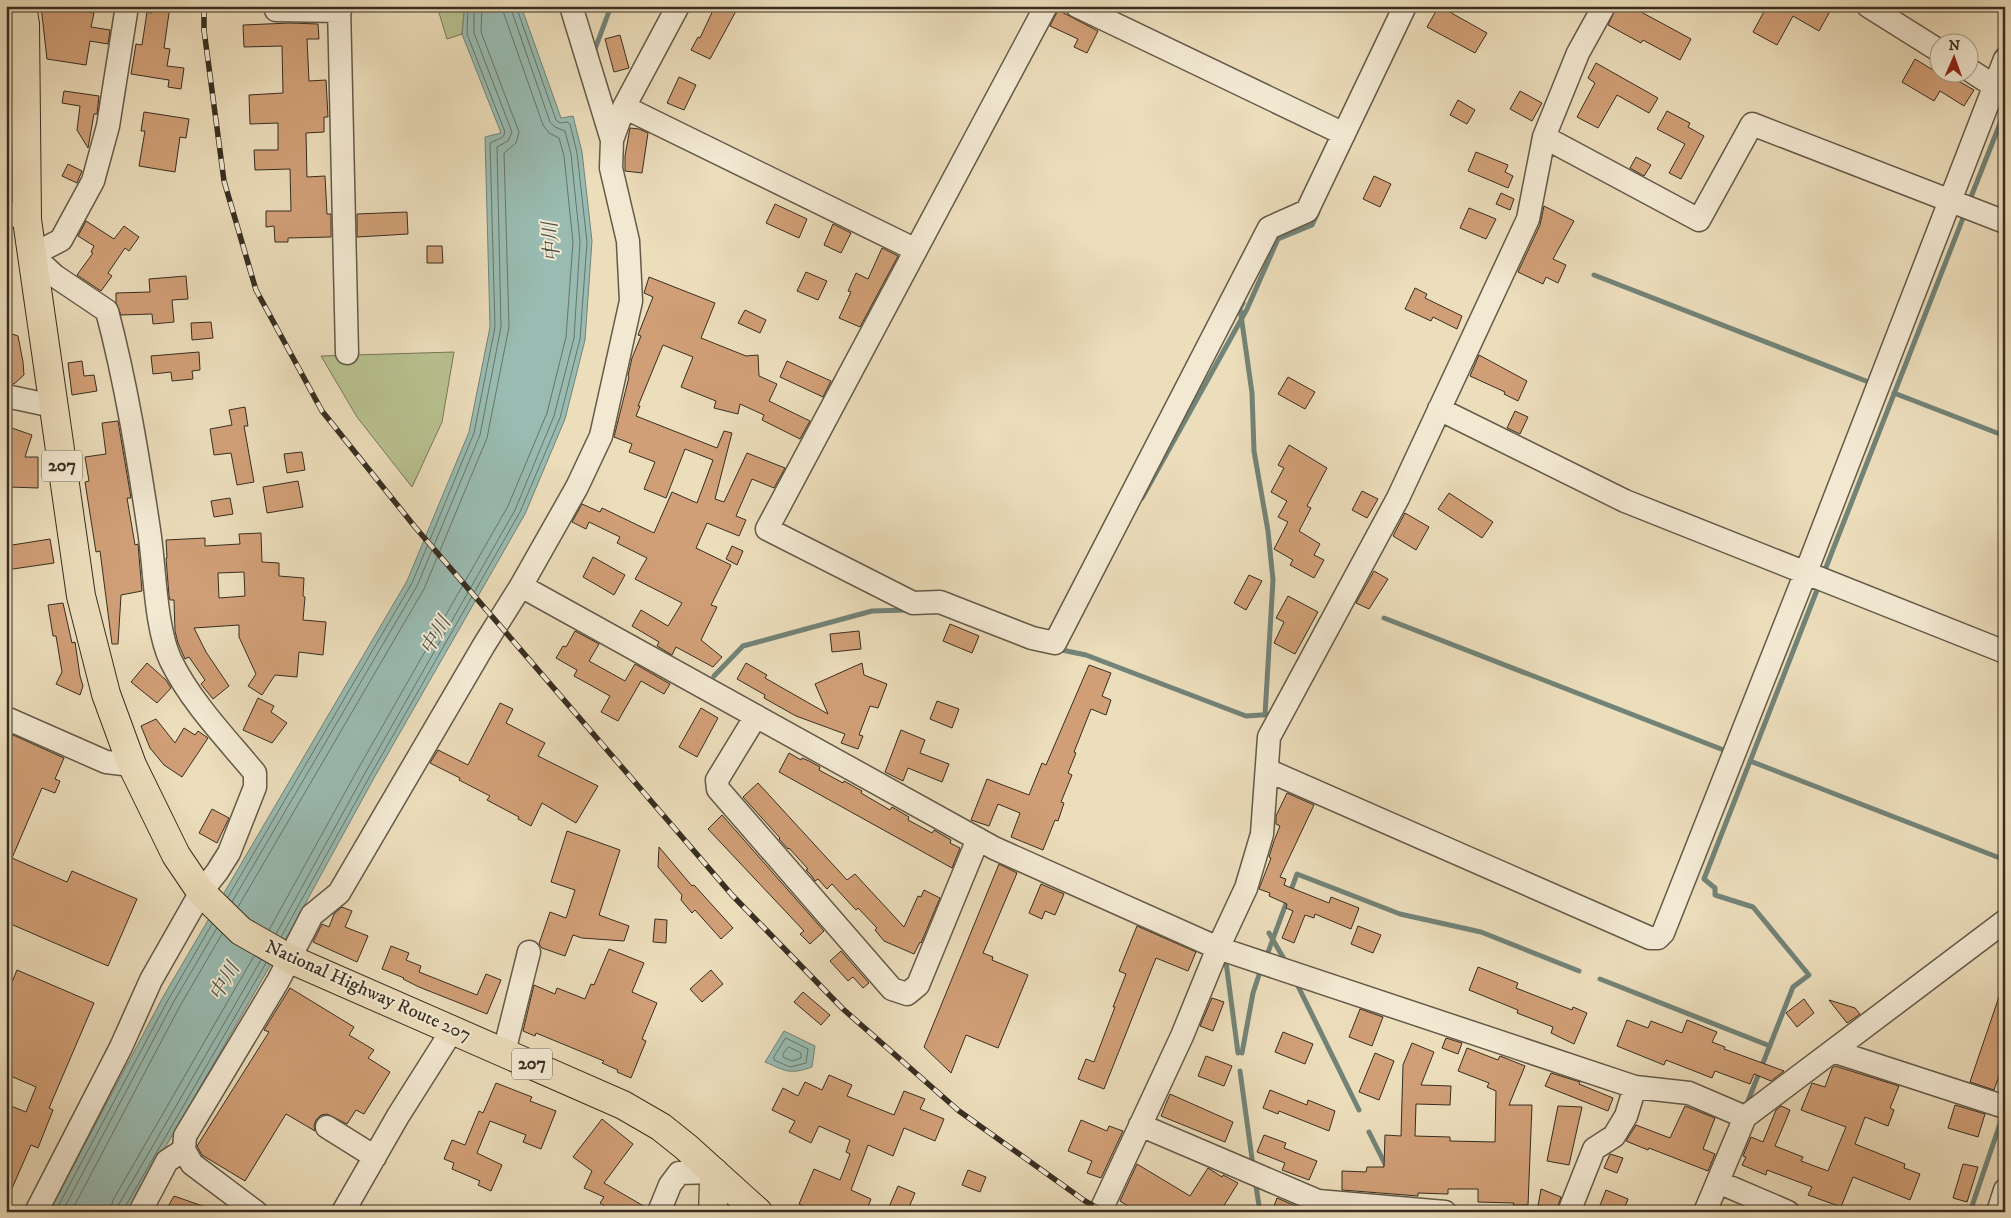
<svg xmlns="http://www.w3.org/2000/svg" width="2011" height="1218" font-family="'IM FELL DW Pica','Noto Serif JP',serif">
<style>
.green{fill:#b8c190;stroke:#787858}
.water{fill:#99bbb1;stroke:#728377}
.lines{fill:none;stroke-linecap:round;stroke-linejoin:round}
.shore{stroke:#687469;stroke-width:1}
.stream{stroke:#728377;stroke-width:5}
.building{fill:#d19f77;stroke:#372e21;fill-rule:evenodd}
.minor-casing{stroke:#645a48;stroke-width:25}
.major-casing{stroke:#372e21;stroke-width:30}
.highway-casing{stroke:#372e21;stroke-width:30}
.minor{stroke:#f3e9d3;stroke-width:22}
.major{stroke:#ecddbb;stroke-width:28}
.highway{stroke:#ecddbb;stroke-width:28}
.rail-casing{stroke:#372e21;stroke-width:5.5}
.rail{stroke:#f3e9d3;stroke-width:4;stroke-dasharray:11;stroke-linecap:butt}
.labels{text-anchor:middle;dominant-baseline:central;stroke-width:4;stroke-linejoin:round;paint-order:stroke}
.shield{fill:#f3e9d3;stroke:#6f6656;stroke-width:1}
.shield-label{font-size:18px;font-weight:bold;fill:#372e21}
.street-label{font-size:19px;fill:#372e21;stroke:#f3e9d3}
.water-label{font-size:20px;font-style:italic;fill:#505145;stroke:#f3e9d3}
</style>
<rect width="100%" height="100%" fill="#ecddbb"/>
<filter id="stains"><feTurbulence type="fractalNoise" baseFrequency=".004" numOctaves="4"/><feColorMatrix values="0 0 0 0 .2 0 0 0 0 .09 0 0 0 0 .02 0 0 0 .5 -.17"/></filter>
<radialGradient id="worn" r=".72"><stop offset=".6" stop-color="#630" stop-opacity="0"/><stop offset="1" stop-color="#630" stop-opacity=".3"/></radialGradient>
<!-- green -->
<path class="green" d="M437,6H463L464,14L462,34L447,39Z
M454,352L442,422L412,487L357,417L321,356Z"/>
<!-- water -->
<path class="water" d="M463,6H521L561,118L573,116L582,152L592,241L585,340L565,419L525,514L374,778L293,926L128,1212H49L163,997L407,581L469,432L490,327L485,137L501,133L462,34L464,14Z
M784,1031L815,1046L812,1067C789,1075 786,1071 765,1062Z"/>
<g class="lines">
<!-- shore -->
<path class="shore" d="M228,897L412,583L474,433L495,327L490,143L503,137L505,132L467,34L468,6
M232,902L417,586L480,435L501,327L497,147L508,141L512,132L474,33V6
M238,907L424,589L487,438L509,327L504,153L516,143L519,132L481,32L482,6
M269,930L358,769L508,506L547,413L566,337L573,242L564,156L559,138L549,133L543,125L504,14L502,6
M276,934L365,773L515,510L554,416L574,338L580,242L571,154L565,131L555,127L550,122L510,6
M281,937L370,776L520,512L560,418L580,339L587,242L577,153L570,124L567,122L560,123L556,120L516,6
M786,1038L808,1049L806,1063L790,1067L774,1060V1057Z
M789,1047L801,1053V1058L792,1061L783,1057V1054Z
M55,1212L168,1000L212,924
M62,1212L173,1003L217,928
M71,1212L180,1006L222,934
M110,1212L113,1200L254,956
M118,1212L119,1204L261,960
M124,1212L125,1207L266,963"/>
<!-- stream -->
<path class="stream" d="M596,54L595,49L611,6
M1969,202L2005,111
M1594,275L1866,381
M1243,303L1240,308L1252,393L1254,451L1268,531L1273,580L1265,715
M1894,393L2005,436
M1142,498L1247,309L1278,239L1312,225L1318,212
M1823,575L1965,213
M1384,618L1721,749
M1057,649L1086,655L1246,716L1274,714
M714,676L743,646L872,611L908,610
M1750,761L2005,860
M1269,933L1284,959
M1267,955L1297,874L1400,914L1481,932L1579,971
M1226,962L1238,1053
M1600,979L1770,1046
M1295,980L1359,1110
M1242,1053L1253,993L1261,969
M1240,1071L1253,1166
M1746,1106L1793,987L1809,975L1753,907L1715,895V888L1704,879L1819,585
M1369,1132L1386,1166
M1256,1186L1260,1212
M1970,1212L2003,1115"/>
</g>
<!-- building -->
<path class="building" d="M41,6H61V8L94,13L91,27L110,30L108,44L90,41L86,65L47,59Z
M153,6H170L164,48L170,49L167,66L184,68L181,89L168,87L169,80L131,74L136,44L142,45L147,12L152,13Z
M715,6H727L736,11L710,59L691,50L698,37L700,38Z
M1439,6L1487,33L1475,53L1427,27Z
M1617,6H1630L1691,39L1680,60L1643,40L1641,43L1608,25Z
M1767,6H1833L1819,31L1793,16L1777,45L1753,32Z
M1058,10L1098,31L1087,53L1074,47L1078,39L1050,26Z
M290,23L318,24L319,39H307L309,81L326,80L328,117H324V132L306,133L307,177L325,176L327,214H331V237L288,238V242H275L274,226L266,227V211H291L290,169L255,170L254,150H278V123L250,124L249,95L283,93L282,46L244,47L243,25Z
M620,35L629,68L614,72L605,39Z
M1915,59L1951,81L1953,78L1974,90L1964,106L1940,91L1934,101L1902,82Z
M1596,63L1658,98L1649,113L1617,95L1598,128L1577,117L1595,83L1588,78Z
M679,77L696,85L684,110L667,103Z
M64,91L99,96L97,114H94L88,148L77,130L80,106L62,103Z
M1520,91L1542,103L1532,121L1510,109Z
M1458,100L1475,110L1467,124L1450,115Z
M1667,111L1690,123L1688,127L1704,136L1681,179L1669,173L1685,144L1657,129Z
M144,112L189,119L186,138L180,137L175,172L139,166L145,131H141Z
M630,128L639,129L648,133L642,173L625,171V156Z
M1476,152L1508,165L1505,172L1513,176L1508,188L1468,171Z
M1636,157L1651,165L1644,176L1630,168Z
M68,164L82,171L77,183L62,176Z
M1374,176L1391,184L1380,207L1363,199Z
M1501,193L1514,199L1510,210L1496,204Z
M775,204L807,219L799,238L766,223Z
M1544,206L1574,221L1553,259L1566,265L1558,283L1546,277L1543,284L1518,272L1540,225Z
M1469,208L1496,219L1486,239L1460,228Z
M407,212L408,234L357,237V214Z
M86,221L114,239L124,226L139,237L129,251L125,248L108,273L112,276L101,291L77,275L93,253L91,252L94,246L78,236Z
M833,224L851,233L841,253L824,245Z
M427,246H442L443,263H427Z
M882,248L898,256L860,327L839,318L851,292L848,291L856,273L868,279Z
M806,272L827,281L818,300L797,291Z
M186,276L188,299L172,300L174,322L153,324L152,314L121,315L116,303V293L150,292L149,279Z
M649,277L715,303L701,338L746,356L758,355L759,376L777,384L769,401L810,421L800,439L762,420L764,415L740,404L738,414L714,408L716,401L681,387L693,357L663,345L638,406H640L636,416L717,448L724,431L732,433L715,499L724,502L747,453L785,468L774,488L752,479L736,516L746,520L739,536L707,523L696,548L731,565L711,605L717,607L701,640L722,657L713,667L676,647L672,655L657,646L659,642L632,626L641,610L668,626L682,603L635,579L647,558L617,543L620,537L589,522L586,529L572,522L582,504L600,512L602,508L654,533L672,492L697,503L713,460L685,449L666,498L644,489L655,462L629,452L632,444L614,437L629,377L628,376L632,358L641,336L638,335L653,297L644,293Z
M1415,288L1427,294L1425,298L1462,316L1457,329L1433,317L1431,321L1405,309Z
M745,310L766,320L760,333L738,323Z
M211,322L213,338L192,340L191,323Z
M6,332L18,336L23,362L24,375L14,384L6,383Z
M199,352L200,370L192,371L193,379L172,381L171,372L153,374L151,356Z
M1479,355L1527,381L1518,401L1504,394L1505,392L1470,376Z
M82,361L84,376L94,375L97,391L72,395L68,363Z
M787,361L831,381L823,397L780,377Z
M1288,377L1315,392L1305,409L1278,394Z
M245,407L248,426H244L254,482L237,485L231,453L214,455L210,429L232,425L229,410Z
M1515,411L1528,417L1520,434L1507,428Z
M118,421L131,498H127L135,545L138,544L142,591L121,595L118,644H112L100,551L96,552L85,482L89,481L85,457L106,454L102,423Z
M6,426L32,435L25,457H38V488L10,487V481H6Z
M1289,445L1327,468L1307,506L1311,508L1299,531L1320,544L1314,555L1324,560L1314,578L1290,565L1293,560L1274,549L1288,522L1278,517L1287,501L1271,492L1284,468L1278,465Z
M302,452L305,470L287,473L284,454Z
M298,481L303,507L267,513L263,487Z
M1362,491L1378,499L1367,518L1352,510Z
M1449,493L1493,522L1482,538L1438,509Z
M230,498L233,514L214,517L211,501Z
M1405,513L1429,527L1416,550L1393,536Z
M261,533L262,562L279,563V576L304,578L303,596L305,597L303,620L326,622L323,655L299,652L297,677L275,675L262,695L248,686L256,674L239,637V625L194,628L206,652L229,686L213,699L201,684L205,680L189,657L185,659L178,643L175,631L174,600H170L169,596L166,558H167L166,540L205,538V546L240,544L239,534ZM244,572L245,596L219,598L218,573Z
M50,539L54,563L6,570V546Z
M732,546L743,551L737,565L726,559Z
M593,557L625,575L614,595L583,577Z
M1374,571L1388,579L1369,609L1356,603Z
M1249,575L1262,581L1246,610L1234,603Z
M1288,596L1318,612L1295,654L1274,643L1284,622L1276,618Z
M63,603L72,643L75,642L80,676L83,686L80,695L56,684L62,672L56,636H53L48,605Z
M950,624L979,636L972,653L943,641Z
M575,631L599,644L589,661L625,681L635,664L670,684L664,694L641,681L618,721L601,712L610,696L574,676L577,670L556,658L563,646L566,647Z
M859,631L861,649L832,652L830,634Z
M147,663L166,680L171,688L157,703L131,682Z
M746,663L767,675L765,678L828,714L815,684L862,663L864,675L887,684L878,708L870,706L859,735L863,736L858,749L841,743L845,734L796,716L764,698L765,695L737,679Z
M1089,665L1111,673L1102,696L1111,700L1106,715L1091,709L1074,752L1076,753L1068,773L1072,775L1061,802L1064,803L1058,821L1055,820L1043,850L1011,837L1020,813L998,804L989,826L971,820L987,779L1029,795L1042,763L1046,765Z
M258,698L274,706L271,712L287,723L272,743L243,730Z
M937,701L959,709L952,728L930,719Z
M500,703L513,709L506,723L545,743L538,756L598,786L576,823L542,803L531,826L518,819L519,817L487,800L490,796L459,780L460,778L430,763L438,750L468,765Z
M701,708L718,718L697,757L679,747Z
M156,719L175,743L184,728L195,735L198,731L208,738L182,777L164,765L150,748L141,726Z
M901,730L925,740L920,753L949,764L942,782L908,768L903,781L885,772Z
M13,735L64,758L55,779L60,781L55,793L42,788L12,858L67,882L72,871L137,899L108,966L6,922V751Z
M789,753L801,760L802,758L809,761L820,767L819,770L843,783L844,781L862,791L861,793L890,810L892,807L909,817L908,820L932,833L934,830L951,840L950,843L960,848L952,868L779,772Z
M758,783L847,880L855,874L904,927L918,896L921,897L924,890L940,898L921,943L920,942L914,954L884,941L875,930L877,928L858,908L856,910L832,884L827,889L818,879L815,881L811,875L806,870L808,869L789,848L788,849L779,839L780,838L743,797Z
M1287,793L1314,805L1280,877L1286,879L1284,885L1329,903L1331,897L1359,908L1351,929L1315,914L1314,918L1305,915L1294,943L1282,938L1293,911L1286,908L1287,904L1269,896L1270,893L1259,889L1271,858L1269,857L1274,841L1280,826L1276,824V816Z
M212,809L229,818L217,843L199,833Z
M722,815L824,931L810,944L800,934L804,931L708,829Z
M567,831L620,850L599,915L629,926L624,941L582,938L573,935L565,956L542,948L539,944L550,912L566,918L575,890L551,882Z
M659,847L692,886L694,885L733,928L721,939L695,910L692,913L681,900L682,895L658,867Z
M999,864L1017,873L983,953L993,957L992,960L1028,975L998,1048L966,1035L951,1073L924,1047Z
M1041,884L1064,894L1055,915L1045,911L1042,919L1029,913Z
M342,907L352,911L345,927L368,936L357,962L313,942L322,924L329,927L334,914Z
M655,919L667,920L666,943L653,942Z
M1137,926L1196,952L1188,971L1156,958L1104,1089L1078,1079L1086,1059L1094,1062L1115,1007H1113L1126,974L1119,971Z
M1358,926L1381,935L1373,953L1351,944Z
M391,946L409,953L406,960L421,966L419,972L477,995L486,974L501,980L487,1014L419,987L403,979L404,978L382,969Z
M609,949L644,963L632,992L657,1003L642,1039L646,1041L631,1078L617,1072L618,1070L602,1063L604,1061L536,1033L535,1036L523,1031L534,985L555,994L557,988L585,999L591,984L594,985Z
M841,951L869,983L863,988L853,977L848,981L830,961Z
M1478,967L1518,983L1516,988L1572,1010L1573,1007L1587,1013L1574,1044L1551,1033L1553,1027L1517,1013L1518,1010L1469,990Z
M17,970L94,1003L49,1108L53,1110L38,1148L31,1145L6,1202V1104L26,1112L36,1087L6,1074V980L12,982Z
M711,970L723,984L702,1002L690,989Z
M2003,985H2005V1059L1994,1090L1970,1082Z
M290,988L354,1027L349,1035L374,1050L368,1058L390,1072L364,1114L356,1110L347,1124L327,1114L321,1115L316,1120L314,1126L315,1131L286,1114L245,1181L202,1155L197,1146L269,1032L264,1030Z
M803,992L830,1015L821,1025L794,1002Z
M1212,998L1224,1002L1213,1031L1200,1026Z
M1804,999L1814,1013L1797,1027L1786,1013Z
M1829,1000L1855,1008L1860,1014L1847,1023Z
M1360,1009L1383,1017L1372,1046L1349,1037Z
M1627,1020L1648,1028L1651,1021L1682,1033L1687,1020L1717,1032L1712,1042L1725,1047L1724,1049L1784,1071L1771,1081L1754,1074L1750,1084L1715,1071L1712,1078L1666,1060L1664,1065L1617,1046Z
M1283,1032L1313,1044L1305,1064L1275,1052Z
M1446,1038L1462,1043L1458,1054L1442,1048Z
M1412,1043L1434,1052L1421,1085L1451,1086L1450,1105L1416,1104L1415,1136L1450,1137V1141L1495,1142L1496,1091L1487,1087L1489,1083L1458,1071L1467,1048L1498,1060L1500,1056L1525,1066L1509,1105H1532L1528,1205H1513L1514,1203L1478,1202V1189H1448V1194L1418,1193V1196L1342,1190V1171L1366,1172L1367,1167H1384L1385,1135L1401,1136L1403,1065Z
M1375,1053L1394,1061L1379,1100L1359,1092Z
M1206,1056L1232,1066L1224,1086L1198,1076Z
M1835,1066L1899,1086L1890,1108L1894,1110L1888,1126L1865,1117L1855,1144L1905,1164L1904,1168L1920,1174L1910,1200L1853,1177L1841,1207L1808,1195L1812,1187L1767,1170L1766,1175L1742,1165L1746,1157L1743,1156L1751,1137L1763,1142L1776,1110L1781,1106L1790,1110L1775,1146L1803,1157L1801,1161L1828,1171L1846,1127L1801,1110L1812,1083L1825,1087L1832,1068Z
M1551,1073L1580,1082L1579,1084L1613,1098L1608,1111L1545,1086Z
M829,1075L852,1085L847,1096L894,1115L904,1091L925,1099L920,1109L944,1119L935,1141L904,1128L893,1156L868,1145L851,1190L871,1199L866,1212H817L799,1204L814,1169L840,1180L850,1154L846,1152L850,1140L819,1126L811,1143L789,1132L795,1121L772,1110L783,1088L798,1096L805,1082L822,1090Z
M496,1083L532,1097L530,1101L556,1111L541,1149L523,1142L526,1135L490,1121L477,1153L502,1165L491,1191L478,1185L480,1181L452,1169L454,1163L444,1159L452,1140L465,1145L479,1111L483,1113Z
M1270,1090L1307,1105L1308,1100L1335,1111L1329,1131L1279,1111L1278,1114L1263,1108Z
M1170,1094L1233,1122L1225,1142L1161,1116Z
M1955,1105L1985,1114L1978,1137L1948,1128Z
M1558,1106L1582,1107L1569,1165L1547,1161Z
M1685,1106L1715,1118L1703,1149L1715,1154L1708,1171L1649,1148L1648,1150L1626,1141L1636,1125L1670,1138Z
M602,1119L633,1144L604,1183L647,1208L646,1212H614L600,1203L604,1197L584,1188L592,1171L573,1157Z
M1081,1120L1107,1131L1109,1126L1123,1131L1101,1178L1087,1173L1092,1161L1068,1151Z
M1264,1135L1286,1143L1284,1148L1317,1161L1309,1180L1282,1170L1285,1163L1257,1152Z
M1610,1154L1623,1158L1617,1173L1604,1168Z
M1137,1164L1190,1196L1208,1168L1222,1177L1223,1175L1238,1183L1220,1212H1138L1120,1201Z
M1963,1164L1978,1167L1967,1202L1953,1198Z
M968,1170L986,1177L980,1192L962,1185Z
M898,1186L915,1193L907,1212H900L889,1207Z
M1541,1189L1561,1197L1556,1212H1538L1541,1206H1538Z
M1606,1190L1628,1199L1623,1212H1609L1599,1208Z
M174,1196L214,1210L213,1212H165Z
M1277,1198L1310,1212H1272Z"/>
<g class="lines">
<defs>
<path id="minor" d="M276,6V10L340,11
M339,6L347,353
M571,6L612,140
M678,6L624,107L612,140L611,168L628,241L631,301L601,436L577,487L521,586L994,848L1218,948L1635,1087L1689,1093L1745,1117
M1046,6L767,529L913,603L940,602L1032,638L1055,643L1269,228L1307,211L1405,6
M1077,6L1344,134
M1868,6L1938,50
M1968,69L1994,86
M624,107L916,250
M1544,137L1699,220L1752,124L2005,222
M6,212L27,220
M6,396L53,406
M1439,409L1625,501L2005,652
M756,716L717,780L718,789L892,989L907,994L918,985L978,839
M6,718L106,762L132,765
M1267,770L1650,938H1658L1663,933L1806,572L2005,59
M1833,1051L2005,1107
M504,1052L529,952
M1140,1125L1318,1201L1445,1212
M327,1127L375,1157
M1718,1182L1788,1212
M36,1212L121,1047L151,980L201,892L217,872L229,853L255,787V773C226,738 191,702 171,661C155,628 155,568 149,530C138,457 126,383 107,311L55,276L32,255L61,240L93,181L108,126L127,6
M140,1212L167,1161L184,1150
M256,1212L192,1164L184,1150L185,1136L278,981L312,915L339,893L484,645L521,586
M343,1212L398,1116L453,1029
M659,1212L670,1185L679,1173L714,1172
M1100,1212L1182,1036L1218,948L1246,888L1262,834L1269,737L1398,498L1528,219L1544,137L1578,53L1604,6
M1569,1212L1594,1149L1614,1136L1626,1116L1635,1087
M1705,1212L1745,1117L2005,921
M1998,1212L2005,1190"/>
<path id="major" d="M713,1212L714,1172"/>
<path id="highway" d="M22,6L25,24L27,220L81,596L106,694L132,765L176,855L201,892L241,931L290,959L623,1105L661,1127L686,1147L758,1212"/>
</defs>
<!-- minor casing -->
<use href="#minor" class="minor-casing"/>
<!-- major casing -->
<use href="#major" class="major-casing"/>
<!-- highway casing -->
<use href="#highway" class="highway-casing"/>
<!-- minor -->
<use href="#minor" class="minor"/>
<!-- major -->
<use href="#major" class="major"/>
<!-- highway -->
<use href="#highway" class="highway"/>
<defs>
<path id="rail" d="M204,6V30L224,181L256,290L322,411L415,527L732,895L843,1009L959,1111L1085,1201L1104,1212"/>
</defs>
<!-- rail casing -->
<use href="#rail" class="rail-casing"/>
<!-- rail -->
<use href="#rail" class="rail"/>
</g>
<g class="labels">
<!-- shield labels -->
<g class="shield">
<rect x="42" y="450.5" width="40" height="31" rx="4"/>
<rect x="512" y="1048.5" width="40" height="31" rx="4"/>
</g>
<g class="shield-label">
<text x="62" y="466">207</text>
<text x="532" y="1064">207</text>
</g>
<!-- street labels -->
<g class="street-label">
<text transform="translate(368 991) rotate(24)">National Highway Route 207</text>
</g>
<!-- water labels -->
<g class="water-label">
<text transform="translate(552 242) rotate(-94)">中川</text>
<text transform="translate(436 636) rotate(-59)">中川</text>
<text transform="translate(225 982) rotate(-60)">中川</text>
</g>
</g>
<!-- margin -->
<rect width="2011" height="1218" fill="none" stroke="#ecddbb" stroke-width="25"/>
<rect x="8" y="8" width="1996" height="1203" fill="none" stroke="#372e21" stroke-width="2.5"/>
<rect x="12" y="12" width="1986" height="1193" fill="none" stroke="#372e21"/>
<!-- north arrow -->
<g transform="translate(1954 58) rotate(2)"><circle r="24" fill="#f3e9d3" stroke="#a89e8c"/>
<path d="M0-4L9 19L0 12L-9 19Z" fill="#8f2418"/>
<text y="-8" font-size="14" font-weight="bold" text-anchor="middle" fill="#372e21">N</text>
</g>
<rect width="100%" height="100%" filter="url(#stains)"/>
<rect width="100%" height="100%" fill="url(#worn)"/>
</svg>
